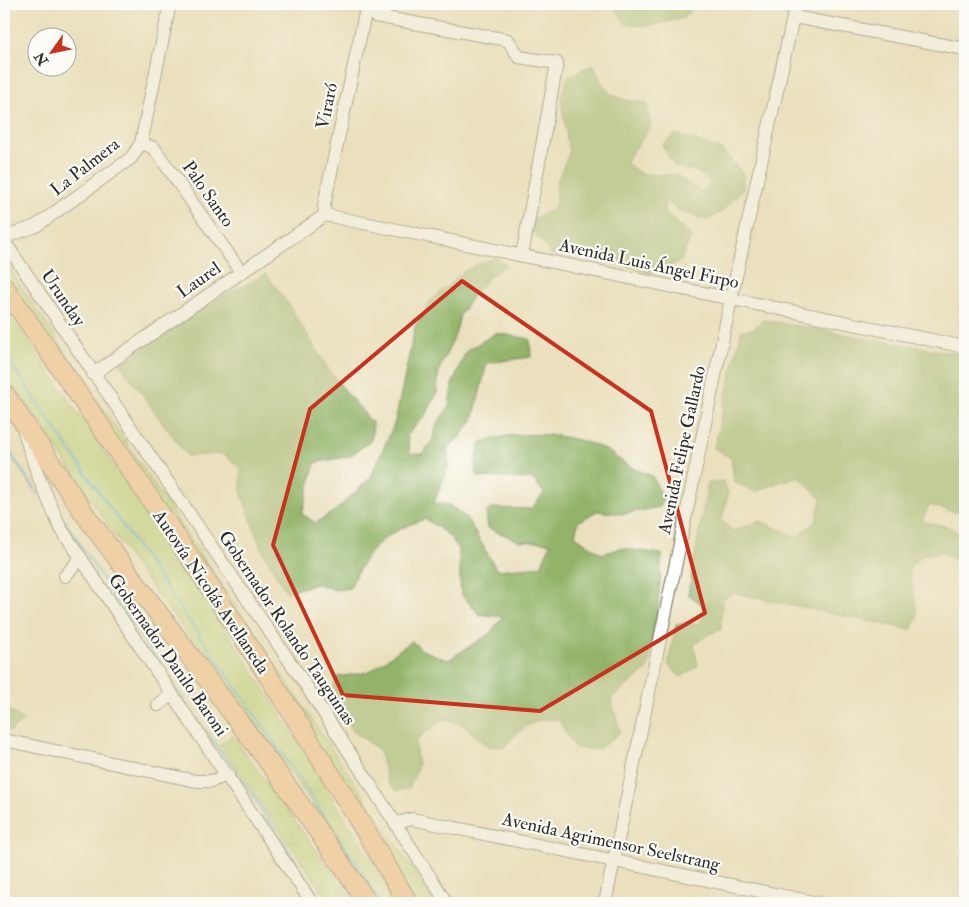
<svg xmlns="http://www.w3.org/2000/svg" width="969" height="907" font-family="'IM FELL Double Pica',serif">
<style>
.green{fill:#b8d176;stroke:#727e50}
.forest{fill:#92b367;stroke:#5e6f49}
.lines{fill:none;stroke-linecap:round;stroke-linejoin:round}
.stream{stroke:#48acc7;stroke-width:2.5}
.minor-casing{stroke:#6e6a5e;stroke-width:14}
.highway-casing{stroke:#6e6a5e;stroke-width:21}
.minor{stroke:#fff;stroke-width:12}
.highway{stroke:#f8bd89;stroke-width:19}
.marked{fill:none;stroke:#c8321e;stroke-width:4;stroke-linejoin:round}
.labels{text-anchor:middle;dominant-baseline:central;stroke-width:4.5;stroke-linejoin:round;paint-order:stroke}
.street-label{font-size:18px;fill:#2b2b2b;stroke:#fdfcf7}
</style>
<rect width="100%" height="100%" fill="#fdfcf7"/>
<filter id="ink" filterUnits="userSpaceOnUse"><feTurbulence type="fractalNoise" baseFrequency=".02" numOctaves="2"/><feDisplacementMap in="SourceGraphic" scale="10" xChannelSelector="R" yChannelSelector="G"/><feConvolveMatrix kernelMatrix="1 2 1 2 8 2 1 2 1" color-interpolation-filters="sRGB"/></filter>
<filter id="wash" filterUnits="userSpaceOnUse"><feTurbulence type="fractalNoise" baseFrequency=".0096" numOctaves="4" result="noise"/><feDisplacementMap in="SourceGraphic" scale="20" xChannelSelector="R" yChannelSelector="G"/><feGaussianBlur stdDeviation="1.12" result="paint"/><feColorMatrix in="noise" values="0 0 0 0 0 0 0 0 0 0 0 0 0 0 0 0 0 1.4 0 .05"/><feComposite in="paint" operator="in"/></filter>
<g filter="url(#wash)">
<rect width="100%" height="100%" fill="#eae0bd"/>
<!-- green -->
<path class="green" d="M4,261L435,903H414L4,280Z
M4,316L17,326L195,582L299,743L396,903H379L310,800L216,671L135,565L4,371Z
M233,736L246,755L355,903H331L220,745Z"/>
<!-- forest -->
<path class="forest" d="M612,4H696L684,18L647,26L626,24Z
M593,64C608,98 611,98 647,103L651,127L625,162L641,174L676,175L702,192L711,182L697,172L674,166L662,145L676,134L722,150L743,174V189L723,211L707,220L682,212L664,200L666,214L691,236L681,261L652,274L588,254H551L531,229L533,219L555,208L557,181L569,153L561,98L567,78Z
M496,257L506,265L491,275L474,294L460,315L455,335L439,370L437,393L427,413L407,435L410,454H422L433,440L437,424L449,407L452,385L466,351L496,333L530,339L531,357L487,363L473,420L459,438L447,449L449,464L434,503L449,505L466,517L497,570L541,566L551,543L519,541L488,528L486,513L492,508L531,509L544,493L533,479L478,477L475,466L480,443C514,429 569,433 602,448C612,453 621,462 631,467C637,471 645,473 652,476L664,499L660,507L622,514L597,511L578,522L575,536L602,554L621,548L662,554L658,605L648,669L611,698L620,732C605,746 595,754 574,747L559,720C535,716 519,730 504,747L488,746L462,724L443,719L415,741L418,767L409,788L396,791L388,783L379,750L352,730L332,691L337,677L369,672L412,641L422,650L448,660L489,634L503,617L479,614L461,594C457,548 468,546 425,519C384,533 367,548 350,588L335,590L317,584L286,592L261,548L241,492V468L223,454L187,456L120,364L221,297L266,274L287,302L332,375L373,424L371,440L350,456L315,463L302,514L316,523L336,510L371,477L395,422L415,327L430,301L466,270Z
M763,320L965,355V515L929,505L922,521L949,527L965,538V554L959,562L942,552L922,555L909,569L918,616L911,630L735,593L722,599L721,630L709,634L694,645L698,666L681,677L668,665L676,624H699L708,609L688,594L708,483L723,481L728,493L722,521L733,531L760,521L797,537L816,521L821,499L800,478L782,481L755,492L734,482L731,458L714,448L741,331L753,329Z
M4,707L24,720L11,731L4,729Z"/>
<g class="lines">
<!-- stream -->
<path class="stream" d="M4,353C127,538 261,716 382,903
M4,444L38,494
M64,520L104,581
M111,592L184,700
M195,716L255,799L322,903"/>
</g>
</g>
<g filter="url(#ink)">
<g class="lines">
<defs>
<path id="minor" d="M362,4L375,16L508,40L519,57L557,63L522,256
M794,17L965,49
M141,143L154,148L241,272
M325,215L965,347
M325,215L324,205L367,4
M4,241L305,684L447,903
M4,241L11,235L36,226L131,158L141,143L170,4
M93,374L325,215
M24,432L38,476L60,527L312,903
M65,576L80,559
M158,705L172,694
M4,740L196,781H212L228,775
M397,823L412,819L818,903
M605,903L731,299L796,4"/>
<path id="highway" d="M4,287C144,488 285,691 408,903
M4,393L86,516L291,792L368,903"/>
</defs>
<!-- minor casing -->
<use href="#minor" class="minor-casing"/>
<!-- highway casing -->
<use href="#highway" class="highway-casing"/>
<!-- minor -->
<use href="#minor" class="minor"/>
<!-- highway -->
<use href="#highway" class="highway"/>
</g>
</g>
<!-- marked area -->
<path d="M0 0H969V907H0ZM462,281L651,411L705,613L540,711L343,695L273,545L310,409Z" fill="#eae0bd" fill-opacity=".55" fill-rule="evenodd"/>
<path class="marked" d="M462,281L651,411L705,613L540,711L343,695L273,545L310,409Z"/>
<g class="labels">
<!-- street labels -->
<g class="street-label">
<text transform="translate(327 106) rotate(-78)">Viraró</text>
<text transform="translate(85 167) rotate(-38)">La Palmera</text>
<text transform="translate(208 194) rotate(55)">Palo Santo</text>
<text transform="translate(649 264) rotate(12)">Avenida Luis Ángel Firpo</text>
<text transform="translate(199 280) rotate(-35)">Laurel</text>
<text transform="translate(63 298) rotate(56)">Urunday</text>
<text transform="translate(682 450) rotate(-78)">Avenida Felipe Gallardo</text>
<text transform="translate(211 592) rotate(56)">Autovía Nicolás Avellaneda</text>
<text transform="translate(287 628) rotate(56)">Gobernador Rolando Tauguinas</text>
<text transform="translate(168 655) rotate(55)">Gobernador Danilo Baroni</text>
<text transform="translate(611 842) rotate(12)">Avenida Agrimensor Seelstrang</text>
</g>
</g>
<!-- margin -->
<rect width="969" height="907" fill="none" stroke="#fdfcf7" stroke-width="20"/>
<!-- north arrow -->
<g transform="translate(52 52) rotate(237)"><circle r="24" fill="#fdfcf7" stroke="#a9a8a5"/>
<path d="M0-4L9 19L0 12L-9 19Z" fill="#c8321e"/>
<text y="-8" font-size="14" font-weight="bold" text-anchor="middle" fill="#2b2b2b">N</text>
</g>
</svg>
